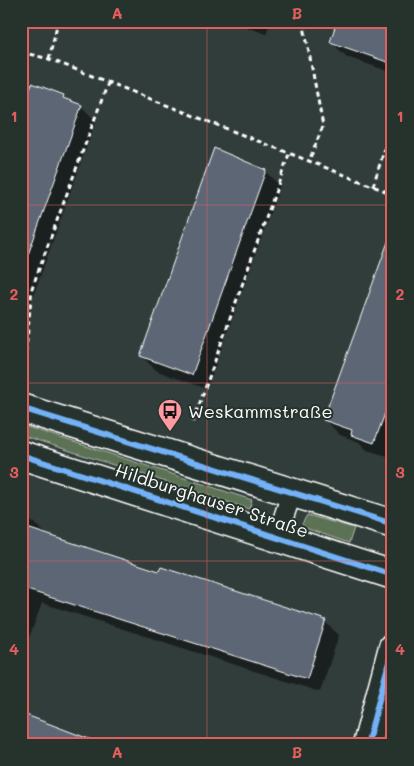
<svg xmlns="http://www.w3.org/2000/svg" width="414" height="766" font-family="Mali,sans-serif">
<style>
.green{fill:#5c7255;stroke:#aeb8aa}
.shadow{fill:#0007}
.building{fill:#5d6674;stroke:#fff}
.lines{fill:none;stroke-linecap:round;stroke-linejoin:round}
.service-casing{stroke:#fff;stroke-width:22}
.minor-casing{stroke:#fff;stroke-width:31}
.secondary-casing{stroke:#fff;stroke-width:31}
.path{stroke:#fff;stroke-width:3;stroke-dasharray:5 4;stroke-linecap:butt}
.service{stroke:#26332d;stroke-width:19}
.minor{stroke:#26332d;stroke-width:28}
.secondary{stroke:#26332d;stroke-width:28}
.cycleway-casing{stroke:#26332d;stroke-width:9}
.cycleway{stroke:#73b2f8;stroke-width:6}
.grid{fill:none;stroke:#e05e5e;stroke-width:1;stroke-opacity:0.55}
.labels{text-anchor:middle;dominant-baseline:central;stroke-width:4;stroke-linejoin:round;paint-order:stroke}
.poi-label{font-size:18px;fill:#fff;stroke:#26332d;text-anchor:start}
.street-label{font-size:18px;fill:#fff;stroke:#26332d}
.neatline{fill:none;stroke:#e05e5e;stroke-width:2}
.grid-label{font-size:16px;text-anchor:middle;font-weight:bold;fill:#e05e5e}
</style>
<rect width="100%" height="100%" fill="#313d3b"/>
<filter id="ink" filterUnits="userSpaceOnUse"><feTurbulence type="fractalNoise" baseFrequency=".02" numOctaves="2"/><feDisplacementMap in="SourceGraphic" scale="10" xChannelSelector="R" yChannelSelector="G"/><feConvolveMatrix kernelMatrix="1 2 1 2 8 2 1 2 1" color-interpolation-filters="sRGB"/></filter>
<g filter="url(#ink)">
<!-- green -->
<path class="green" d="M21,425L252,500L249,509L21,435Z
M307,515L354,528L349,543L305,528L302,524Z"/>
<!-- shadow -->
<path class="shadow" d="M230,21H271L266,34Z
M393,21V73L347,57L331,42Z
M63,96L68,101L81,106L96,121L21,330V116Z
M214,149L265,171L280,186L207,389L157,371L141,356Z
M393,233V449L390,457L367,450L359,442L340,435L325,420Z
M21,518L35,523L48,536L160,573L325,622L339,635L320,692L42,603L21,660Z"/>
<!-- building -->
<path class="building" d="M337,21H393V64L330,42Z
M32,83L64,95L63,98L82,105L25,263H21V112Z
M214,148L266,170L192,375L140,356Z
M389,239H393V392L374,443L351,435L352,430L323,420Z
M21,526L159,571L161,567L326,620L307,679L21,588Z
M21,713L97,742V745H21Z"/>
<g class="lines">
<defs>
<path id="service" d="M277,537L292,492"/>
<path id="minor" d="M367,745L393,647"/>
<path id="secondary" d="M21,408L393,524
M21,455L393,575"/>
</defs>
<!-- service casing -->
<use href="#service" class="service-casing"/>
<!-- minor casing -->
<use href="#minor" class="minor-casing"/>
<!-- secondary casing -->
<use href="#secondary" class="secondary-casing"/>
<!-- path -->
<path class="path" d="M303,21L323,126L309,161
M21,52L49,59L393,194
M49,59L58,21
M373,186L385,148L393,142
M24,370L32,288L108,83
M193,422L289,154"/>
<!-- service -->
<use href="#service" class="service"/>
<!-- minor -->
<use href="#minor" class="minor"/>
<!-- secondary -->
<use href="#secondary" class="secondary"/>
<defs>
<path id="cycleway" d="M21,408L393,524
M21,455L393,575
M367,745L393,647"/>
</defs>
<!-- cycleway casing -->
<use href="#cycleway" class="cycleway-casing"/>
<!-- cycleway -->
<use href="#cycleway" class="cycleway"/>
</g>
</g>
<!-- grid -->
<path class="grid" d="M207,21V745M21,205H393M21,383H393M21,561H393"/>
<!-- icons -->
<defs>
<symbol id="bus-pin" viewBox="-11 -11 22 30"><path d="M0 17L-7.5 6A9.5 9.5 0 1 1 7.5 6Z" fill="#ff9aa2" stroke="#26332d"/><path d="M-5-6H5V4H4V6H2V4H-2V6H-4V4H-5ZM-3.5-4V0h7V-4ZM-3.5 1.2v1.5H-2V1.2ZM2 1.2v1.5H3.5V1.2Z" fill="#111"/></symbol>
</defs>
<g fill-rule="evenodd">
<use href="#bus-pin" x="156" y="397" width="28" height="38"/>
</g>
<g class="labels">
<!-- poi labels -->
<g class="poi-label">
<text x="188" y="411">Weskammstraße</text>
</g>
<!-- street labels -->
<g class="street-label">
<text transform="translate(212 500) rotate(18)">Hildburghauser Straße</text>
</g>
</g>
<!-- margin -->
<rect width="414" height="766" fill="none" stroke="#26332d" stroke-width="55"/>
<rect x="28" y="28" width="358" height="710" class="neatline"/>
<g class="grid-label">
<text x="117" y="19">A</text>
<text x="297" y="19">B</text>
<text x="14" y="122">1</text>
<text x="400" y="122">1</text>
<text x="14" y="300">2</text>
<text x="400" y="300">2</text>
<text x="14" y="478">3</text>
<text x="400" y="478">3</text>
<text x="14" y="655">4</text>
<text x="400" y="655">4</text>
<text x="117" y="758">A</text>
<text x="297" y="758">B</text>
</g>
</svg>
